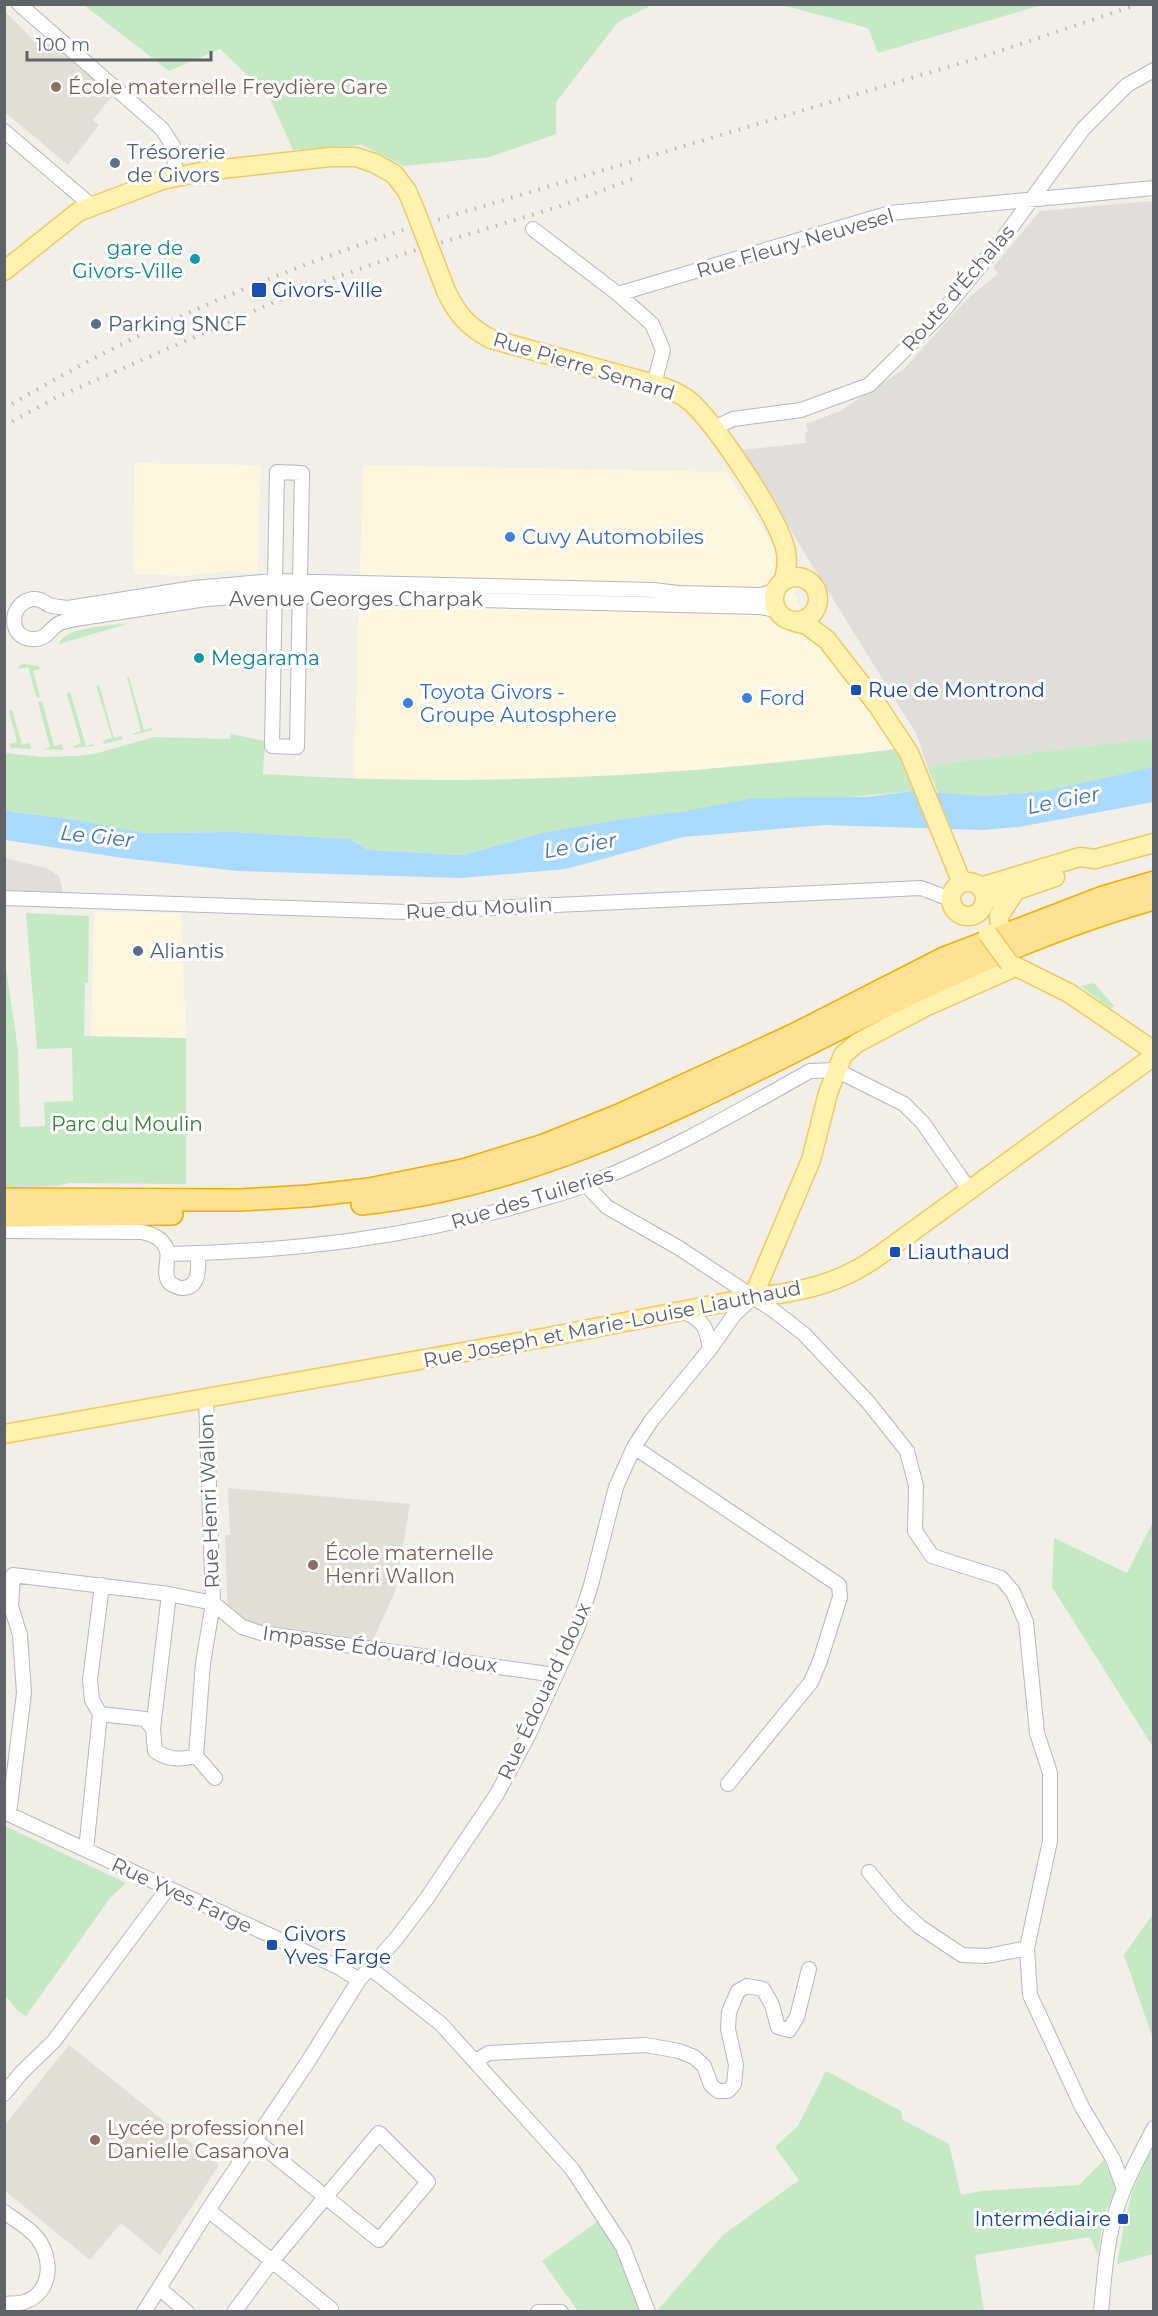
<svg xmlns="http://www.w3.org/2000/svg" width="1158" height="2316" font-family="Montserrat,sans-serif">
<style>
.commercial{fill:#fef7e0}
.industrial{fill:#e0deda}
.education{fill:#e1ded6}
.green{fill:#c5e8c5}
.water{fill:#aadaff}
.lines{fill:none;stroke-linecap:round;stroke-linejoin:round}
.minor-casing{stroke:#b5b8bc;stroke-width:16}
.major-casing{stroke:#f2c960;stroke-width:21}
.highway-casing{stroke:#f9ab00;stroke-width:24}
.minor{stroke:#fff;stroke-width:14}
.major{stroke:#fff2af;stroke-width:18}
.highway{stroke:#fde293;stroke-width:21}
.rail{stroke:#b6b7b8;stroke-width:4;stroke-dasharray:1.5 8;stroke-linecap:butt}
.major-bridge-casing{stroke:#f2c960;stroke-width:21;stroke-linecap:butt}
.major-bridge{stroke:#fff2af;stroke-width:18}
.education-dot{fill:#8d6e63;stroke:#fff;stroke-width:2}
.service-dot{fill:#5c6f8a;stroke:#fff;stroke-width:2}
.culture-dot{fill:#0f9aa8;stroke:#fff;stroke-width:2}
.transit-dot{fill:#1a4fb4;stroke:#fff;stroke-width:2}
.shop-dot{fill:#3f7fe0;stroke:#fff;stroke-width:2}
.labels{text-anchor:middle;dominant-baseline:central;stroke-width:6;stroke-linejoin:round;paint-order:stroke}
.education-label{font-size:20px;fill:#785e54;stroke:#fff;text-anchor:start}
.service-label{font-size:20px;fill:#4e5e75;stroke:#fff;text-anchor:start}
.street-label{font-size:20px;fill:#5f6368;stroke:#fff}
.culture-label{font-size:20px;fill:#0d838f;stroke:#fff;text-anchor:end}
.transit-label{font-size:20px;fill:#164399;stroke:#fff;text-anchor:start}
.shop-label{font-size:20px;fill:#366cbe;stroke:#fff;text-anchor:start}
.park-label{font-size:20px;fill:#348238;stroke:#fff}
.water-label{font-size:21px;font-style:italic;fill:#4174aa;stroke:#fff}
</style>
<rect width="100%" height="100%" fill="#f1efe8"/>
<!-- commercial -->
<path class="commercial" d="M135,463L261,465L257,573L228,571L188,576L134,574Z
M363,465L726,472L779,553L812,638L876,719L896,749L663,774L482,781L354,780Z
M94,912L181,913L186,1038L91,1037Z"/>
<!-- industrial -->
<path class="industrial" d="M1153,201V738L940,764L928,769L917,735L741,450L806,443L805,433L808,432L806,424L840,411L904,369L968,298L998,274L993,267L1040,211Z
M5,858L46,868L59,876L63,893L5,892Z"/>
<!-- education -->
<path class="education" d="M4,10L33,40L52,45L115,92L93,120L99,125L68,165L5,112Z
M228,1488L410,1504L395,1592L371,1644L265,1629L261,1625L239,1622L230,1611L227,1598L225,1535H230Z
M69,2045L219,2165L160,2255L121,2223L90,2260L5,2191V2125Z"/>
<!-- green -->
<path class="green" d="M84,5H652L618,22L556,102V134L490,157L404,166L362,145L293,150L269,96L220,49L169,71Z
M782,5L1042,4V5L878,53L868,28Z
M130,623L59,644C64,626 113,626 130,623Z
M23,664L39,666L40,669L33,671L40,697L37,698L28,667L19,669V666Z
M127,677H129L144,730L152,728V730L133,735V734L141,731Z
M96,685H99L114,738L122,736L123,739L104,744L103,741L112,738Z
M70,692L86,746L93,744L94,746L73,748V746L81,743L67,694Z
M42,701L54,746L62,744L63,750L43,749L50,747L38,702Z
M12,710L22,745L30,743L31,749L11,748L10,744L17,742L9,711Z
M231,734L265,741L263,774C477,788 683,776 896,749L913,791L622,819L542,833L463,855L368,850L350,839L234,832L143,833L71,819L13,812L5,809V753L43,757L76,756L94,754L154,737L230,739Z
M1153,738V767L1046,791L986,796L938,793L928,769L940,764Z
M26,913L89,916L88,983H85L84,1036L186,1038V1184L68,1183L59,1186L5,1187V961L18,1050L20,1127L45,1126L44,1102L73,1101L72,1048L37,1049Z
M1094,983L1114,1006V1007L1110,1008L1081,986Z
M1153,1522V1747L1052,1587L1054,1538L1127,1573Z
M5,1826L126,1883L110,1898L26,2016L18,2011L5,1995Z
M1153,1914V2039L1124,1955Z
M826,2071L901,2111L903,2120L949,2144L961,2195L981,2191L1079,2185L1104,2160L1116,2190L1103,2217L1098,2255L1090,2237L975,2255L984,2311H657L723,2235L799,2180L775,2147L798,2126Z
M1153,2151V2254L1117,2264L1124,2225L1133,2189L1150,2152Z
M597,2222L619,2250L641,2311H578L542,2261Z"/>
<!-- water -->
<path class="water" d="M1153,767V802L1019,827L982,830L825,825L683,837L566,869L460,878L238,871L123,858L5,840V809L13,812L71,819L143,833L234,832L350,839L368,850L463,855L542,833L622,819L682,812L754,798L866,797L913,791L986,796L1046,791Z"/>
<g class="lines">
<defs>
<path id="minor" d="M19,4L162,129L173,146L176,176
M4,131L92,206
M533,229L618,294L652,324L663,350L654,384
M618,294L890,213L1154,188
M714,428L733,419L801,410L869,385L940,315L1004,237L1083,129L1127,85L1154,70
M277,472L302,473L297,747L272,746Z
M775,591L761,595L678,593L654,590L274,581L194,588L68,608C62,607 55,607 49,605C43,602 41,598 33,599C7,603 8,641 35,639C46,639 49,630 58,624C62,621 70,621 75,619L206,599L274,595L760,607L776,610
M4,898L406,912L921,888L950,899
M586,1185L607,1207L679,1248L773,1310L804,1334L868,1402L907,1451L916,1486L915,1531L932,1556L1001,1578L1013,1592L1026,1622L1037,1733L1050,1773V1841L1027,1948L1030,1995L1082,2107L1113,2159L1124,2189
M4,1231L142,1232C150,1234 158,1236 163,1243C174,1255 160,1272 170,1283C174,1286 178,1288 183,1288C201,1287 198,1266 198,1253
M169,1254C294,1251 411,1238 531,1202C550,1196 570,1192 588,1184C665,1154 737,1112 810,1071L836,1070L904,1104L923,1123L970,1191
M683,1311C705,1322 706,1326 710,1349
M206,1398L213,1603L242,1627L261,1633L555,1675
M634,1447L839,1585L840,1597L820,1661L811,1682L728,1784
M100,1714L145,1719L153,1729L155,1751C169,1760 180,1760 196,1756
M153,1729L169,1594
M4,1812L291,1945L340,1968L359,1980
M9,1814L24,1693L20,1635L11,1606L13,1575L169,1594L213,1603L203,1663L196,1756L215,1778
M86,1850L100,1714L92,1700L90,1680L102,1585
M869,1872L898,1907L920,1927L962,1955L987,1956L1027,1948
M370,1968L441,2024L572,2169L623,2247L648,2312
M475,2061L489,2053L646,2045L679,2051L694,2057L704,2066L711,2085L718,2091H728L734,2084L736,2065L728,2029L729,2012L738,1991L747,1986L763,1989L772,2005L778,2027L789,2030L797,2017L809,1969
M4,2094L21,2073L54,2041L168,1888
M208,2210L272,2261L379,2133L428,2182L379,2240L255,2140
M4,2212C15,2220 30,2228 38,2239C53,2260 52,2293 24,2302C18,2304 10,2303 4,2304
M159,2288L187,2312
M144,2312L208,2210L309,2060L359,1980L396,1939L427,1898L497,1794L528,1736L577,1629L591,1585L616,1487L634,1447L651,1421L710,1349L734,1315L753,1297
M234,2312L272,2261L331,2309
M538,2312H561
M1101,2312C1104,2280 1106,2249 1114,2218C1122,2187 1139,2157 1154,2128"/>
<path id="major" d="M4,271L78,212L162,180L205,171L330,157H356L374,163L394,174L407,191L415,210
M446,291C457,314 468,327 491,339L654,384C669,389 683,394 694,405C719,430 780,519 786,552C788,562 786,571 784,580
M774 599a22 22 0 1 1 44 0a22 22 0 1 1-44 0Z
M795,622L807,625L827,640L878,706L909,753L962,883
M951 899a17 17 0 1 1 34 0a17 17 0 1 1-34 0Z
M980,887L1080,857L1095,859L1154,843
M985,901L1055,877
M1000,929L999,916L1016,890
M1009,963L1069,993L1154,1051
M753,1297L811,1160L828,1093L843,1055L857,1043L925,1007L1015,967
M4,1434L548,1337L753,1297C788,1294 825,1287 856,1270C868,1264 880,1255 891,1247L1154,1056"/>
<path id="highway" d="M4,1199L240,1200L308,1196L369,1189L463,1170L544,1145L619,1115L793,1035L944,958L1103,897L1154,882
M362,1204C520,1187 655,1121 795,1051C910,993 1029,934 1154,899
M4,1216L172,1214"/>
</defs>
<!-- minor casing -->
<use href="#minor" class="minor-casing"/>
<!-- major casing -->
<use href="#major" class="major-casing"/>
<!-- highway casing -->
<use href="#highway" class="highway-casing"/>
<!-- minor -->
<use href="#minor" class="minor"/>
<!-- major -->
<use href="#major" class="major"/>
<!-- highway -->
<use href="#highway" class="highway"/>
<!-- rail -->
<path class="rail" d="M4,409C127,334 261,278 397,232L988,55L1139,4
M4,426L55,398L311,286L394,257L564,205L635,178"/>
<defs>
<path id="major-bridge" d="M415,210L446,291
M988,934L1009,963"/>
</defs>
<!-- major-bridge casing -->
<use href="#major-bridge" class="major-bridge-casing"/>
<!-- major-bridge -->
<use href="#major-bridge" class="major-bridge"/>
</g>
<!-- markers -->
<g class="education-dot">
<circle cx="56" cy="87" r="6"/>
<circle cx="313" cy="1565" r="6"/>
<circle cx="95" cy="2140" r="6"/>
</g>
<g class="service-dot">
<circle cx="115" cy="163" r="6"/>
<circle cx="96" cy="324" r="6"/>
<circle cx="138" cy="951" r="6"/>
</g>
<g class="culture-dot">
<circle cx="195" cy="259" r="6"/>
<circle cx="199" cy="658" r="6"/>
</g>
<g class="transit-dot">
<rect x="251" y="282" width="16" height="16" rx="3"/>
<rect x="850" y="684" width="12" height="12" rx="3"/>
<rect x="889" y="1246" width="12" height="12" rx="3"/>
<rect x="266" y="1939" width="12" height="12" rx="3"/>
<rect x="1117" y="2213" width="12" height="12" rx="3"/>
</g>
<g class="shop-dot">
<circle cx="510" cy="537" r="6"/>
<circle cx="747" cy="698" r="6"/>
<circle cx="408" cy="703" r="6"/>
</g>
<g class="labels">
<!-- education labels -->
<g class="education-label">
<text x="68" y="87">École maternelle Freydière Gare</text>
<text x="325" y="1553">École maternelle<tspan x="325" dy="23">Henri Wallon</tspan></text>
<text x="107" y="2128">Lycée professionnel<tspan x="107" dy="23">Danielle Casanova</tspan></text>
</g>
<!-- service labels -->
<g class="service-label">
<text x="127" y="152">Trésorerie<tspan x="127" dy="23">de Givors</tspan></text>
<text x="108" y="324">Parking SNCF</text>
<text x="150" y="951">Aliantis</text>
</g>
<!-- street labels -->
<g class="street-label">
<text transform="translate(795 243) rotate(-16)">Rue Fleury Neuvesel</text>
<text transform="translate(958 288) rotate(-49)">Route d'Échalas</text>
<text transform="translate(584 366) rotate(17)">Rue Pierre Semard</text>
<text x="356" y="599">Avenue Georges Charpak</text>
<text transform="translate(479 908) rotate(-3)">Rue du Moulin</text>
<text transform="translate(532 1198) rotate(-17)">Rue des Tuileries</text>
<text transform="translate(612 1324) rotate(-11)">Rue Joseph et Marie-Louise Liauthaud</text>
<text transform="translate(209 1501) rotate(-92)">Rue Henri Wallon</text>
<text transform="translate(380 1649) rotate(8)">Impasse Édouard Idoux</text>
<text transform="translate(544 1691) rotate(-65)">Rue Édouard Idoux</text>
<text transform="translate(182 1895) rotate(25)">Rue Yves Farge</text>
</g>
<!-- culture labels -->
<g class="culture-label">
<text x="183" y="248">gare de<tspan x="183" dy="23">Givors-Ville</tspan></text>
<text x="211" y="658" text-anchor="start">Megarama</text>
</g>
<!-- transit labels -->
<g class="transit-label">
<text x="272" y="290">Givors-Ville</text>
<text x="868" y="690">Rue de Montrond</text>
<text x="907" y="1252">Liauthaud</text>
<text x="284" y="1934">Givors<tspan x="284" dy="23">Yves Farge</tspan></text>
<text x="1111" y="2219" text-anchor="end">Intermédiaire</text>
</g>
<!-- shop labels -->
<g class="shop-label">
<text x="522" y="537">Cuvy Automobiles</text>
<text x="420" y="692">Toyota Givors -<tspan x="420" dy="23">Groupe Autosphere</tspan></text>
<text x="759" y="698">Ford</text>
</g>
<!-- park labels -->
<g class="park-label">
<text x="127" y="1124">Parc du Moulin</text>
</g>
<!-- water labels -->
<g class="water-label">
<text transform="translate(1063 800) rotate(-11)">Le Gier</text>
<text transform="translate(97 836) rotate(6)">Le Gier</text>
<text transform="translate(580 845) rotate(-9)">Le Gier</text>
</g>
</g>
<!-- border -->
<rect width="1158" height="2316" fill="none" stroke="#5f6368" stroke-width="12"/>
<!-- scale -->
<path d="M27 51v9h184v-9" fill="none" stroke="#5f6368" stroke-width="3"/>
<text x="36" y="51" font-size="18" fill="#5f6368" stroke="#ffffff" stroke-width="4.5" paint-order="stroke">100 m</text>
</svg>
